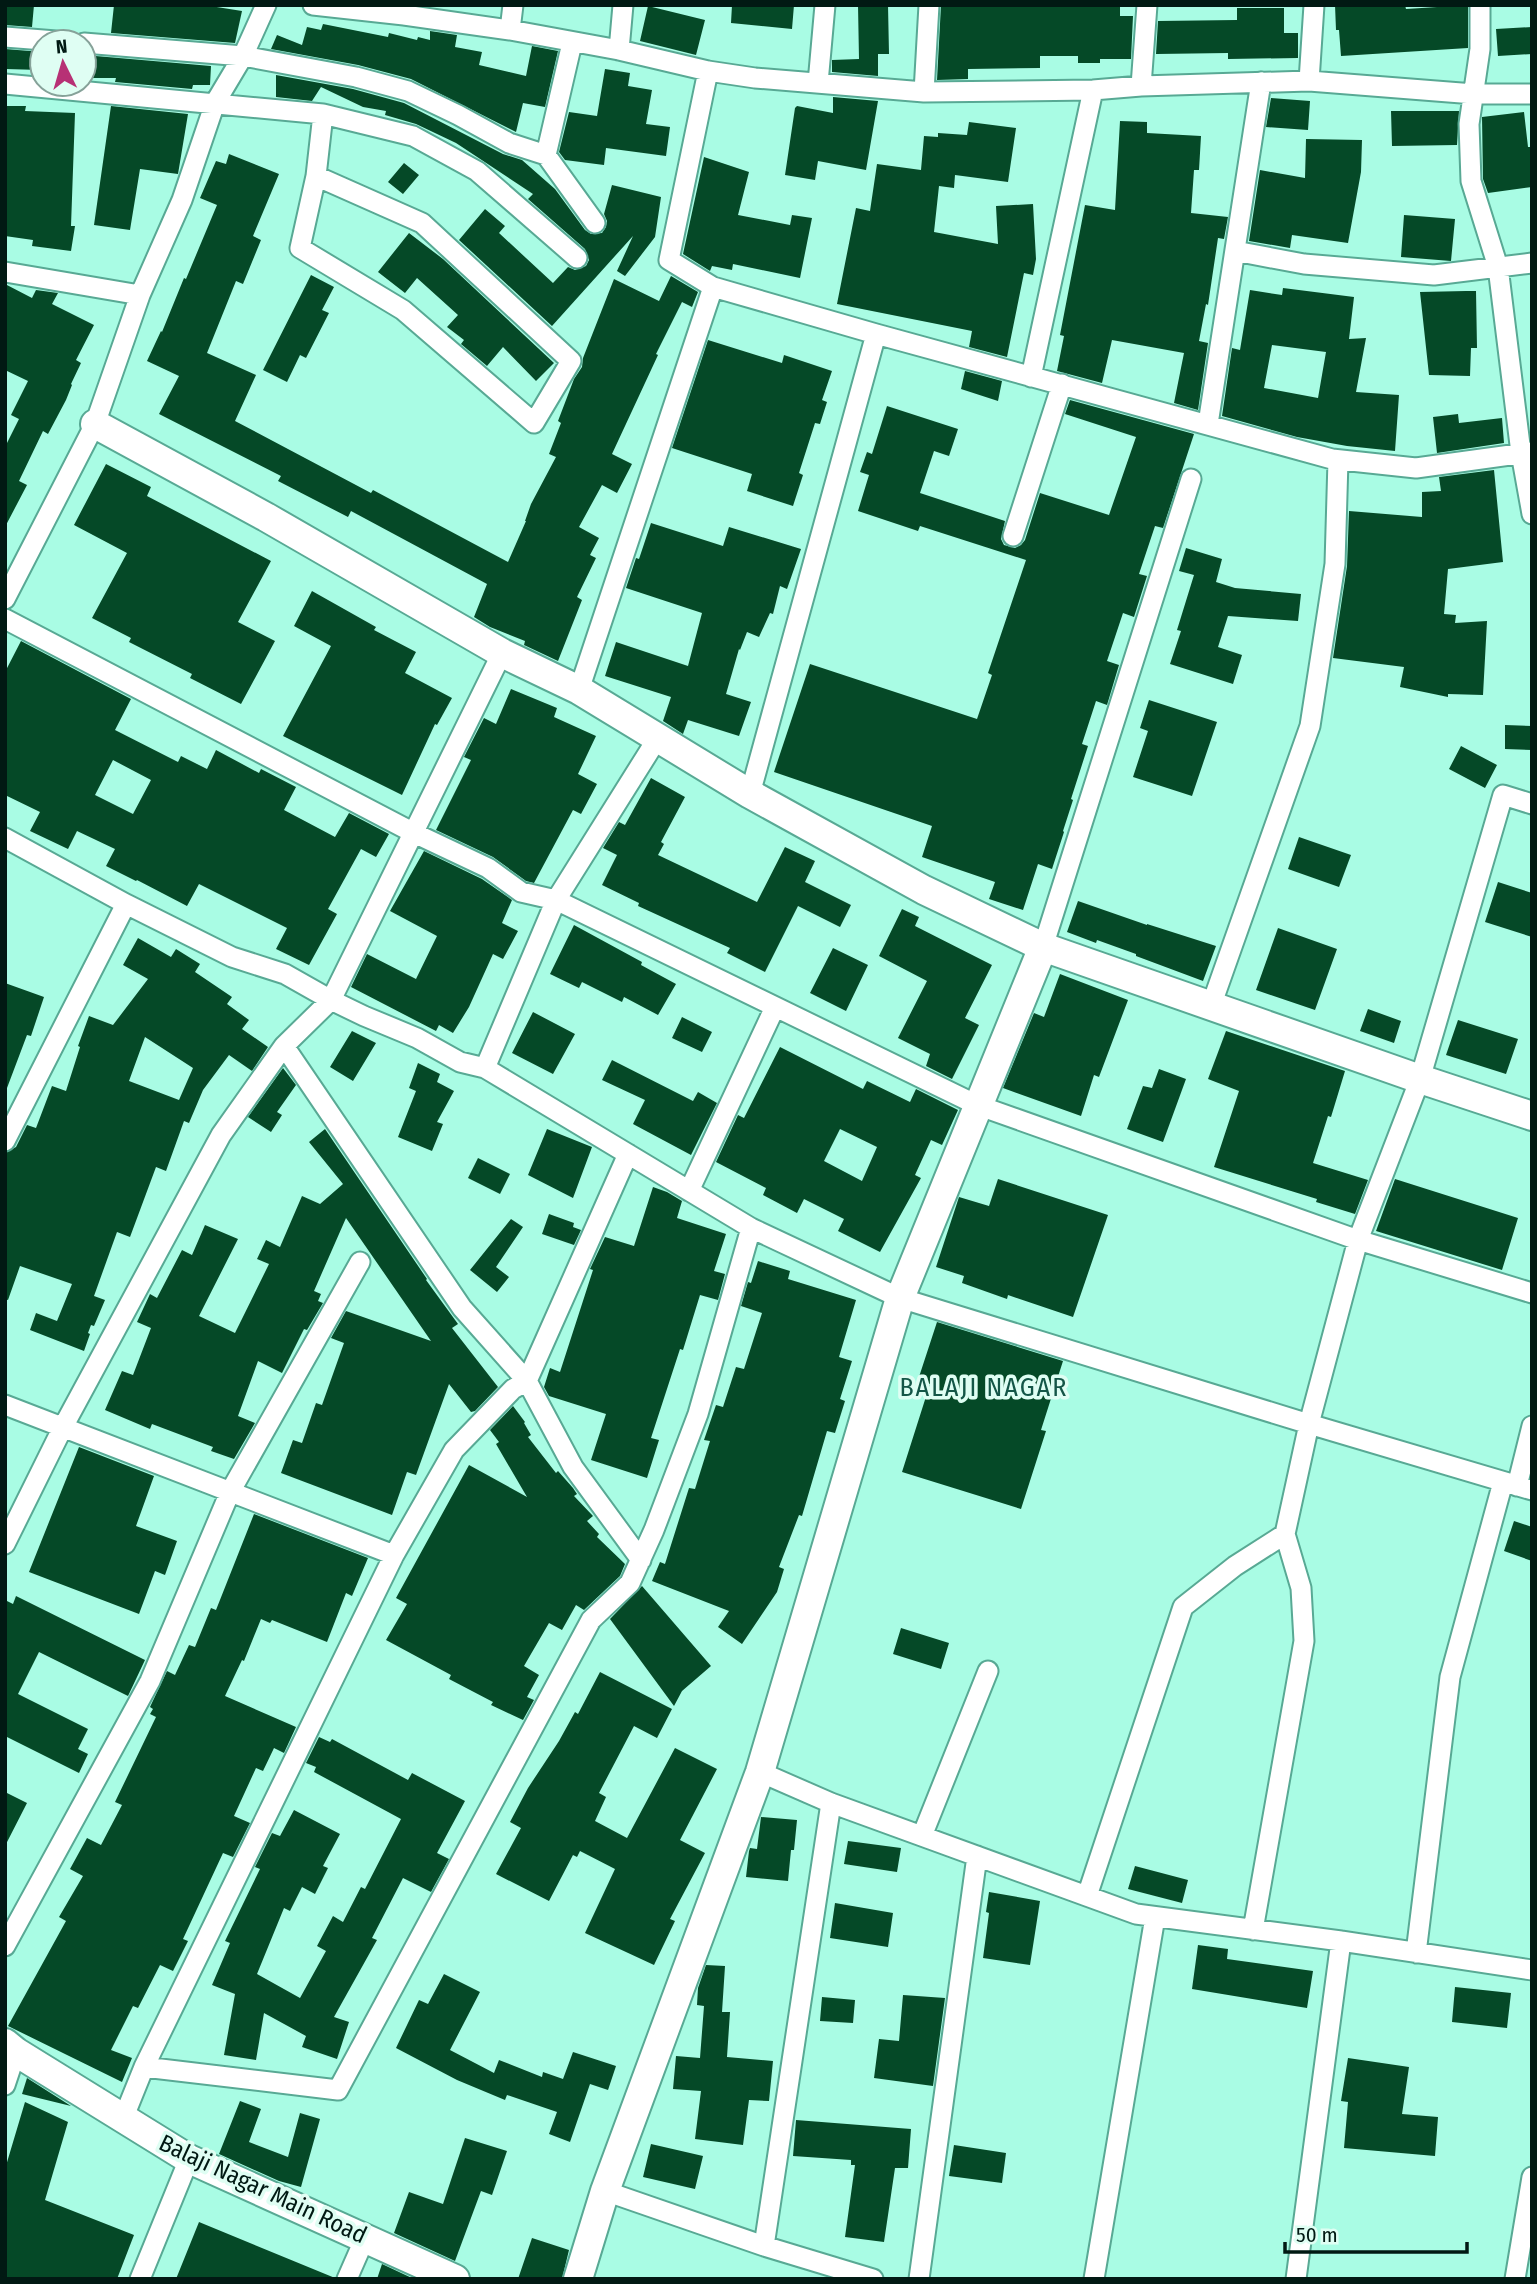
<svg xmlns="http://www.w3.org/2000/svg" width="1537" height="2284" font-family="'Fira Sans Condensed',sans-serif">
<style>
.building{fill:#054927;fill-rule:evenodd}
.lines{fill:none;stroke-linecap:round;stroke-linejoin:round}
.street-casing{stroke:#58a994;stroke-width:23}
.secondary-casing{stroke:#58a994;stroke-width:32}
.street{stroke:#fff;stroke-width:19}
.secondary{stroke:#fff;stroke-width:28}
.labels{text-anchor:middle;dominant-baseline:central;stroke-width:7;stroke-linejoin:round;paint-order:stroke}
.street-label{font-size:24px;fill:#011913;stroke:#dffef3}
.neighbourhood-label{font-size:26px;letter-spacing:2px;fill:#145647;stroke:#dffef3}
</style>
<rect width="100%" height="100%" fill="#a9fce4"/>
<!-- building -->
<path class="building" d="M5,5H34L32,27L5,25Z
M114,5H204L242,11L235,43L111,33Z
M732,5H794L792,29L731,23Z
M858,5H888L889,54H878V76L832,72V60L859,59Z
M941,5H1120V16H1133L1131,59H1100V63H1078V56H1040V68L968,69V79L937,80Z
M1335,5H1405L1406,9L1468,5V48L1341,56L1339,30H1336Z
M648,6L705,20L696,55L640,41Z
M1237,8H1284V33H1298V58L1228,59V53L1156,54L1158,21L1237,20Z
M323,24L388,37L389,33L417,40L418,37L430,40V31L457,35L455,47L482,52L479,65L526,76L532,46L558,51L545,107L523,103L516,132L411,79L358,65L271,49L277,35L302,45L307,27L321,30Z
M1532,27V54L1498,56L1496,29Z
M5,49L42,52L41,70L5,69Z
M84,55L211,66L210,85H193L192,89L115,82L116,78H92V75H84Z
M605,69L630,73L628,86L652,90L646,124L670,127L666,156L606,148L604,165L565,160L559,152L569,112L597,116Z
M276,75L353,89L404,103L503,154L522,160L555,189L585,230L591,234L602,233L606,227L607,221L604,214L612,185L661,197L655,237L625,276L617,271L633,236L552,326L459,240L485,209L505,226L499,233L553,283L568,267L575,270L586,266L589,260L585,249L528,199L533,194L456,143L416,124L385,115L386,111L363,107L321,87L312,101L276,97Z
M833,97L878,101L866,170L818,161L815,180L785,175L795,108L797,106L833,113Z
M1271,98L1310,101L1308,130L1266,127Z
M5,106H26L25,111L75,113L71,226H75L71,251L32,246L33,240L5,236Z
M111,106L188,114L178,174L140,169L130,230L94,225Z
M1391,111H1459L1457,145L1392,146Z
M1524,112L1528,147H1532V187L1488,193L1483,179L1482,117Z
M1120,121L1147,122V133L1201,136L1199,170H1194L1191,213L1228,217L1224,239L1218,238L1208,305L1206,304L1199,341L1208,343L1198,410L1174,403L1184,353L1112,340L1102,383L1057,371L1064,336L1060,335L1085,205L1115,210Z
M969,122L1016,128L1008,182L955,175L954,188L939,186L934,232L998,244L996,206L1033,204L1036,259L1033,275L1024,273L1007,357L969,347L972,331L837,304L856,208L870,211L877,164L921,170L924,136L938,137V133L967,135Z
M1306,139L1362,140L1361,172L1348,243L1292,235L1290,248L1249,241L1260,170L1305,178Z
M229,154L279,174L253,236L261,240L243,284L236,281L207,353L256,375L235,421L371,493L373,490L508,562L526,521H525L531,504L556,457L549,454L561,423L558,421L574,379L582,367L583,358L614,279L659,301L671,276L698,292L692,307L682,302L656,354L658,355L612,454L632,464L617,493L602,485L579,527L599,538L590,555L596,558L577,597L582,600L558,661L524,645L525,641L490,627L474,617L487,584L351,511L348,517L278,481L281,476L159,414L179,376L147,361L161,331L162,332L184,278L186,279L217,205L200,198L216,161L226,164Z
M704,157L749,172L738,215L790,225L792,215L812,218L800,278L733,264L732,270L712,266L710,271L683,254Z
M404,163L419,175L403,194L388,182Z
M1404,215L1455,219L1451,261L1401,257Z
M409,233L443,259L554,363L536,381L503,347L487,366L461,344L464,340L447,327L458,315L417,278L405,293L378,272Z
M311,275L334,287L322,310L329,313L306,358L300,355L287,382L263,370Z
M5,284L32,298L36,290L58,293L52,304L94,325L76,360L81,363L71,384L72,385L66,400L48,434L43,431L19,481L27,485L5,527V447L19,419L11,415L28,381L5,370Z
M1283,288L1354,297L1349,339L1366,338L1356,392L1399,395L1395,451L1347,446L1297,437L1222,416L1232,348L1240,350L1250,290L1282,295ZM1272,345L1326,352L1318,398L1264,388Z
M1466,291H1476L1477,348H1471L1470,376L1429,375L1420,292Z
M708,340L782,363L784,355L832,371L822,400L827,402L820,424L815,423L799,473L803,475L793,506L747,491L752,474L672,448Z
M965,371L1002,381L998,401L961,389Z
M1070,400L1194,434L1163,528L1155,526L1139,574L1147,576L1134,617L1123,613L1107,661L1119,665L1107,705L1096,701L1082,744L1088,746L1071,799L1073,800L1063,831L1064,832L1052,869L1038,864L1023,910L989,899L995,882L922,857L932,826L774,772L810,664L977,719L992,675L988,673L1026,560L920,526L918,531L858,511L869,475L860,472L867,452L872,454L887,406L958,429L949,456L934,451L920,493L1005,521L1001,539L1004,545L1015,548L1021,545L1025,540L1040,493L1109,515L1136,437L1065,414Z
M1458,414L1459,423L1502,418L1504,443L1437,453L1433,417Z
M106,464L151,487L147,496L271,561L238,622L275,641L241,704L190,678L192,674L129,642L131,638L92,618L127,553L74,525Z
M1494,470L1503,562L1448,569L1444,614L1456,615L1455,623L1487,621L1483,695L1448,694V697L1400,687L1404,667L1333,658L1347,566L1349,511L1422,517V492L1441,491L1439,477Z
M651,523L723,546L729,527L801,549L787,589L780,586L773,614L770,613L759,637L747,632L740,650L739,649L726,694L751,702L739,736L688,720L683,734L663,721L671,697L605,676L616,642L688,666L702,613L626,588L636,558L639,559Z
M1186,548L1222,559L1216,582L1235,588L1301,594L1298,621L1228,616L1218,647L1242,655L1233,684L1170,664L1181,631L1177,630L1194,575L1179,571Z
M312,591L376,627L374,630L416,652L405,673L452,698L437,725L435,724L402,795L283,736L331,646L294,626Z
M21,641L131,699L115,730L178,762L181,756L207,769L216,750L259,773L261,769L296,787L284,810L335,837L349,813L389,834L376,857L361,849L328,909L337,914L309,965L276,949L287,928L199,884L187,906L137,880L136,881L106,866L115,849L77,831L68,849L30,831L40,812L5,795V672ZM113,760L151,780L133,814L95,795Z
M511,689L557,708L554,717L596,736L578,774L597,784L581,814L573,810L534,883L526,881L493,857L436,830L471,760L464,757L484,718L496,724Z
M1149,700L1217,722L1192,796L1133,777L1148,731L1140,728Z
M1505,725L1532,726V750L1505,749Z
M1461,746L1497,765L1485,788L1449,769Z
M651,778L685,797L661,842L664,844L658,855L757,902L785,847L815,861L805,882L851,905L840,927L798,906L765,972L727,953L730,948L638,906L639,903L602,885L617,855L603,848L619,822L625,825Z
M1299,837L1351,855L1339,887L1288,869Z
M424,851L482,879L512,900L502,923L518,931L503,959L493,954L469,1007L453,1033L439,1025L436,1031L351,987L367,954L416,979L437,936L390,911Z
M1498,882L1532,893V937L1485,922Z
M1078,901L1147,925V924L1216,946L1203,981L1136,956V954L1097,940L1096,943L1067,932Z
M902,909L919,917L915,926L992,965L965,1018L979,1025L952,1079L926,1066L930,1054L898,1038L927,981L879,956Z
M574,925L642,962L641,965L676,984L658,1015L624,997L622,1002L582,982L579,988L550,974Z
M1278,928L1337,949L1315,1010L1256,990Z
M138,938L171,957L176,949L200,964L195,972L232,997L227,1004L249,1020L242,1029L268,1047L252,1071L229,1055L203,1090L189,1123L184,1121L166,1171L156,1167L130,1237L117,1232L94,1296L105,1300L94,1326L91,1325L88,1333L90,1334L84,1351L30,1330L36,1313L57,1321L72,1284L20,1266L8,1300L5,1299V1153L16,1147L27,1125L36,1128L52,1086L66,1091L80,1047L78,1046L89,1016L113,1025L148,979L123,965ZM145,1037L193,1068L179,1100L129,1081Z
M833,948L868,965L846,1011L810,993Z
M1060,974L1128,1000L1099,1077L1094,1075L1081,1116L1003,1088L1034,1013L1044,1017Z
M5,983L44,997L31,1036L27,1035L7,1088H5Z
M1368,1009L1401,1021L1394,1043L1360,1031Z
M533,1012L575,1034L553,1074L512,1053Z
M682,1017L712,1032L702,1052L672,1038Z
M1458,1020L1518,1039L1506,1074L1446,1055Z
M352,1031L376,1043L353,1081L330,1067Z
M1226,1031L1345,1071L1331,1117L1328,1116L1313,1163L1368,1180L1355,1214L1316,1202L1317,1199L1214,1167L1239,1091L1208,1079Z
M780,1047L863,1089L867,1081L910,1102L916,1089L958,1110L942,1145L931,1140L915,1175L921,1178L880,1252L838,1231L844,1219L804,1199L797,1213L763,1195L766,1188L716,1162L738,1115L744,1118ZM840,1129L877,1147L862,1181L824,1161Z
M612,1060L693,1101L698,1092L717,1103L691,1155L633,1124L645,1100L602,1080Z
M418,1063L440,1074L437,1082L454,1091L437,1122L443,1124L432,1151L398,1137L416,1091L409,1088Z
M283,1068L296,1085L277,1112L282,1115L271,1132L248,1117Z
M1159,1069L1186,1079L1163,1142L1127,1129L1143,1086L1152,1088Z
M325,1129L427,1279L426,1280L458,1324L452,1328L498,1387L475,1411L471,1412L449,1384L416,1475L407,1472L392,1515L281,1473L293,1440L302,1443L316,1403L322,1405L344,1343L331,1338L346,1311L431,1341L346,1218L314,1291L321,1294L318,1301L323,1303L307,1330L304,1329L282,1373L258,1361L238,1416L255,1423L234,1459L211,1451L213,1447L152,1424L150,1429L105,1410L122,1371L133,1375L151,1328L137,1322L150,1294L157,1298L182,1250L192,1255L205,1225L238,1239L199,1316L235,1333L269,1264L257,1259L266,1240L280,1247L302,1196L320,1204L343,1184L309,1142Z
M547,1129L592,1147L573,1198L528,1175Z
M478,1158L510,1174L500,1194L468,1178Z
M998,1179L1108,1215L1073,1317L1008,1295L1007,1299L962,1283L964,1276L936,1267L959,1197L989,1206Z
M1395,1179L1518,1218L1502,1270L1376,1231Z
M653,1187L667,1192L682,1201L677,1218L726,1234L714,1271L725,1274L718,1300L700,1295L683,1350L680,1349L651,1438L659,1440L647,1478L591,1460L606,1414L549,1396L544,1387L550,1368L560,1372L593,1270L590,1269L605,1237L634,1246Z
M549,1214L574,1223L573,1227L581,1230L574,1245L542,1234Z
M511,1219L523,1227L496,1267L509,1277L497,1292L470,1270Z
M758,1261L790,1271L788,1279L856,1300L839,1357L852,1361L840,1399L845,1401L835,1433L827,1431L802,1516L799,1515L779,1567L784,1569L777,1592L742,1644L718,1627L729,1611L652,1581L660,1562L665,1564L689,1488L695,1489L710,1441L704,1440L716,1405L723,1407L736,1367L744,1369L762,1313L741,1306L748,1282L751,1283Z
M937,1322L1063,1361L1041,1430L1046,1431L1021,1509L902,1472L930,1384L918,1380Z
M513,1406L525,1422L524,1423L531,1435L528,1437L556,1473L558,1471L573,1488L577,1494L574,1496L593,1516L587,1521L599,1534L597,1537L625,1564L620,1576L584,1610L576,1605L562,1630L549,1623L524,1666L539,1675L527,1697L534,1700L523,1720L491,1705L493,1702L449,1679L451,1675L386,1640L407,1604L396,1598L469,1465L527,1497L496,1444L499,1442L490,1430Z
M79,1447L154,1476L136,1526L177,1541L165,1575L155,1571L139,1614L29,1572Z
M254,1514L368,1558L352,1596L346,1593L327,1642L272,1620L270,1623L261,1619L244,1661L242,1660L225,1696L296,1727L284,1753L274,1748L263,1771L256,1768L234,1816L250,1823L233,1857L223,1853L183,1939L188,1941L173,1971L160,1965L138,2008L133,2006L111,2050L132,2058L122,2082L8,2026L66,1921L59,1917L83,1876L70,1869L87,1838L101,1845L122,1805L115,1802L156,1717L150,1714L153,1709L150,1707L167,1671L175,1675L189,1645L195,1647L211,1608L216,1610Z
M1514,1521L1532,1527V1561L1504,1551Z
M642,1586L711,1666L682,1691L674,1706L610,1619Z
M16,1596L145,1660L128,1696L39,1652L18,1694L88,1729L78,1749L88,1754L79,1773L5,1736V1600L13,1604Z
M901,1628L949,1643L941,1669L893,1654Z
M600,1672L672,1709L657,1738L634,1726L599,1793L606,1797L595,1821L627,1838L675,1748L717,1769L680,1840L705,1853L670,1919L675,1921L654,1965L585,1933L615,1869L580,1851L577,1857L573,1855L549,1901L496,1874L521,1828L510,1822L528,1788L559,1741L575,1712L578,1714Z
M319,1737L330,1742L332,1739L408,1780L412,1773L465,1801L437,1853L449,1859L431,1892L403,1878L372,1938L377,1940L334,2017L349,2022L337,2059L302,2047L306,2036L264,2013L256,2060L224,2055L235,1994L212,1985L230,1943L225,1941L260,1869L255,1867L272,1833L280,1836L294,1810L340,1834L323,1866L328,1868L315,1894L302,1887L290,1911L284,1908L257,1974L300,1998L326,1951L317,1946L333,1916L343,1922L361,1887L365,1889L401,1819L314,1772L316,1767L306,1763Z
M5,1792L27,1803L5,1846Z
M761,1817L797,1820L794,1850H791L788,1881L746,1877L749,1851L750,1848L757,1849Z
M848,1841L901,1848L897,1872L844,1864Z
M1135,1866L1188,1880L1182,1903L1128,1889Z
M989,1892L1040,1901L1030,1965L983,1958L989,1913L986,1912Z
M835,1903L893,1913L888,1947L830,1938Z
M1198,1945L1228,1949L1227,1959L1313,1971L1307,2008L1192,1989Z
M706,1965L725,1966L722,2012H730L727,2057L773,2061L769,2101L749,2100L743,2145L695,2139L701,2091L673,2089L676,2056L700,2058L704,2006L697,2005L698,1988Z
M444,1974L480,1992L450,2050L494,2073L499,2060L542,2077L543,2072L563,2079L573,2052L616,2066L608,2090L590,2084L570,2142L549,2134L557,2112L507,2095L505,2100L457,2080L396,2048L419,2000L428,2004Z
M1455,1987L1511,1993L1507,2028L1452,2022Z
M903,1995L945,1998L933,2086L874,2078L879,2039L899,2041Z
M822,1997L855,2000L853,2023L820,2021Z
M1348,2058L1409,2067L1402,2114L1438,2117L1435,2156L1344,2148L1348,2102L1341,2101Z
M27,2078L71,2106L22,2094Z
M240,2101L261,2109L249,2142L288,2157L300,2113L320,2119L301,2187L279,2181L219,2154Z
M25,2102L68,2122L45,2200L134,2235L117,2279H5V2169Z
M796,2120L911,2129L908,2168H895L884,2242L845,2237L855,2165H851V2160L793,2156Z
M465,2138L507,2151L492,2195L481,2191L455,2261L394,2233L409,2192L443,2204Z
M651,2144L703,2156L695,2189L643,2177Z
M954,2145L1006,2153L1002,2183L949,2176Z
M199,2222L335,2278V2279H176Z
M532,2238L569,2250L562,2279H518Z
M382,2264L414,2279H377Z"/>
<g class="lines">
<defs>
<path id="street" d="M313,5L404,15L510,30L619,50L708,71L755,78L924,92L1093,90L1141,86L1309,81L1474,94H1532
M1480,5V49L1469,124L1471,181L1498,267L1521,453L1532,514
M510,30L513,5
M5,37L69,42
M84,43L243,56L356,77L408,91L458,115L509,143L546,155L595,223
M619,50L623,5
M708,71L669,260L713,287L876,334L1332,459L1416,468L1532,452
M1309,81L1314,5
M818,83L825,5
M5,84L323,114L413,136L477,171L577,258
M1141,86L1147,5
M924,92L929,5
M546,155L572,43
M316,176L422,223L571,361L534,423L403,310L300,248L316,176L323,114
M1235,251L1304,264L1434,275L1532,263
M5,272L140,295
M1031,377L1093,90
M1208,424L1261,82
M1013,536L1062,384
M5,599L95,424L140,295L182,200L215,103L243,56L266,5
M5,619L414,833L488,868L521,892L556,900L977,1105L1358,1240L1532,1293
M579,690L713,287
M750,794L876,334
M5,838L126,904L232,957L285,974L331,1000L364,1016L417,1038L460,1062L485,1068L751,1228L900,1298L1309,1424L1532,1490
M1043,947L1191,479
M1211,1006L1310,726L1335,564L1338,460
M284,1046L462,1308L527,1381L573,1467L641,1560
M485,1068L556,900L657,739
M5,1141L126,904
M689,1191L775,1007
M5,1405L394,1555
M1517,1486L1532,1426
M5,1544L63,1427L221,1135L284,1046L331,1000L502,653
M760,1772L831,1803L1136,1914L1341,1941L1532,1970
M922,1836L988,1671
M1087,1896L1183,1607L1235,1566L1285,1534
M1253,1930L1304,1641L1301,1588L1285,1534L1309,1424L1358,1240L1420,1079L1503,795L1532,804
M5,1946L150,1681L230,1492L360,1262
M1416,1953L1450,1677L1503,1482
M144,2067L338,2090L591,1620L630,1583L654,1530L698,1414L751,1228
M5,2085L16,2052
M123,2119L144,2067L394,1555L454,1450L513,1389L527,1381L628,1154
M605,2191L764,2246L873,2279
M764,2246L831,1803
M140,2279L189,2159
M347,2279L365,2238
M919,2279L977,1856
M1094,2279L1155,1917
M1296,2279L1341,1941
M1515,2279L1532,2177"/>
<path id="secondary" d="M95,424L266,517L502,653L579,690L750,794L924,890L1043,947L1420,1079L1532,1116
M5,2043L16,2052L189,2159L455,2279
M578,2279L605,2191L760,1772L900,1298L1043,947"/>
</defs>
<!-- street casing -->
<use href="#street" class="street-casing"/>
<!-- secondary casing -->
<use href="#secondary" class="secondary-casing"/>
<!-- street -->
<use href="#street" class="street"/>
<!-- secondary -->
<use href="#secondary" class="secondary"/>
</g>
<g class="labels">
<!-- street labels -->
<g class="street-label">
<text transform="translate(263 2189) rotate(25)">Balaji Nagar Main Road</text>
</g>
<!-- neighbourhood labels -->
<g class="neighbourhood-label">
<text x="984" y="1387">BALAJI NAGAR</text>
</g>
</g>
<!-- border -->
<rect width="1537" height="2284" fill="none" stroke="#011913" stroke-width="14"/>
<!-- north arrow -->
<g transform="translate(63 63) rotate(355)"><circle r="33" fill="#dffef3" stroke="#86a299" stroke-width="2"/>
<path d="M0-5L12 26L0 18L-12 26Z" fill="#b73175"/>
<text y="-10" font-size="19" font-weight="bold" text-anchor="middle" fill="#011913">N</text>
</g>
<!-- scale -->
<path d="M1285 2242v10h182v-10" fill="none" stroke="#011913" stroke-width="3.5"/>
<text x="1296" y="2242" font-size="21" fill="#011913" stroke="#dffef3" stroke-width="5" paint-order="stroke">50 m</text>
</svg>
